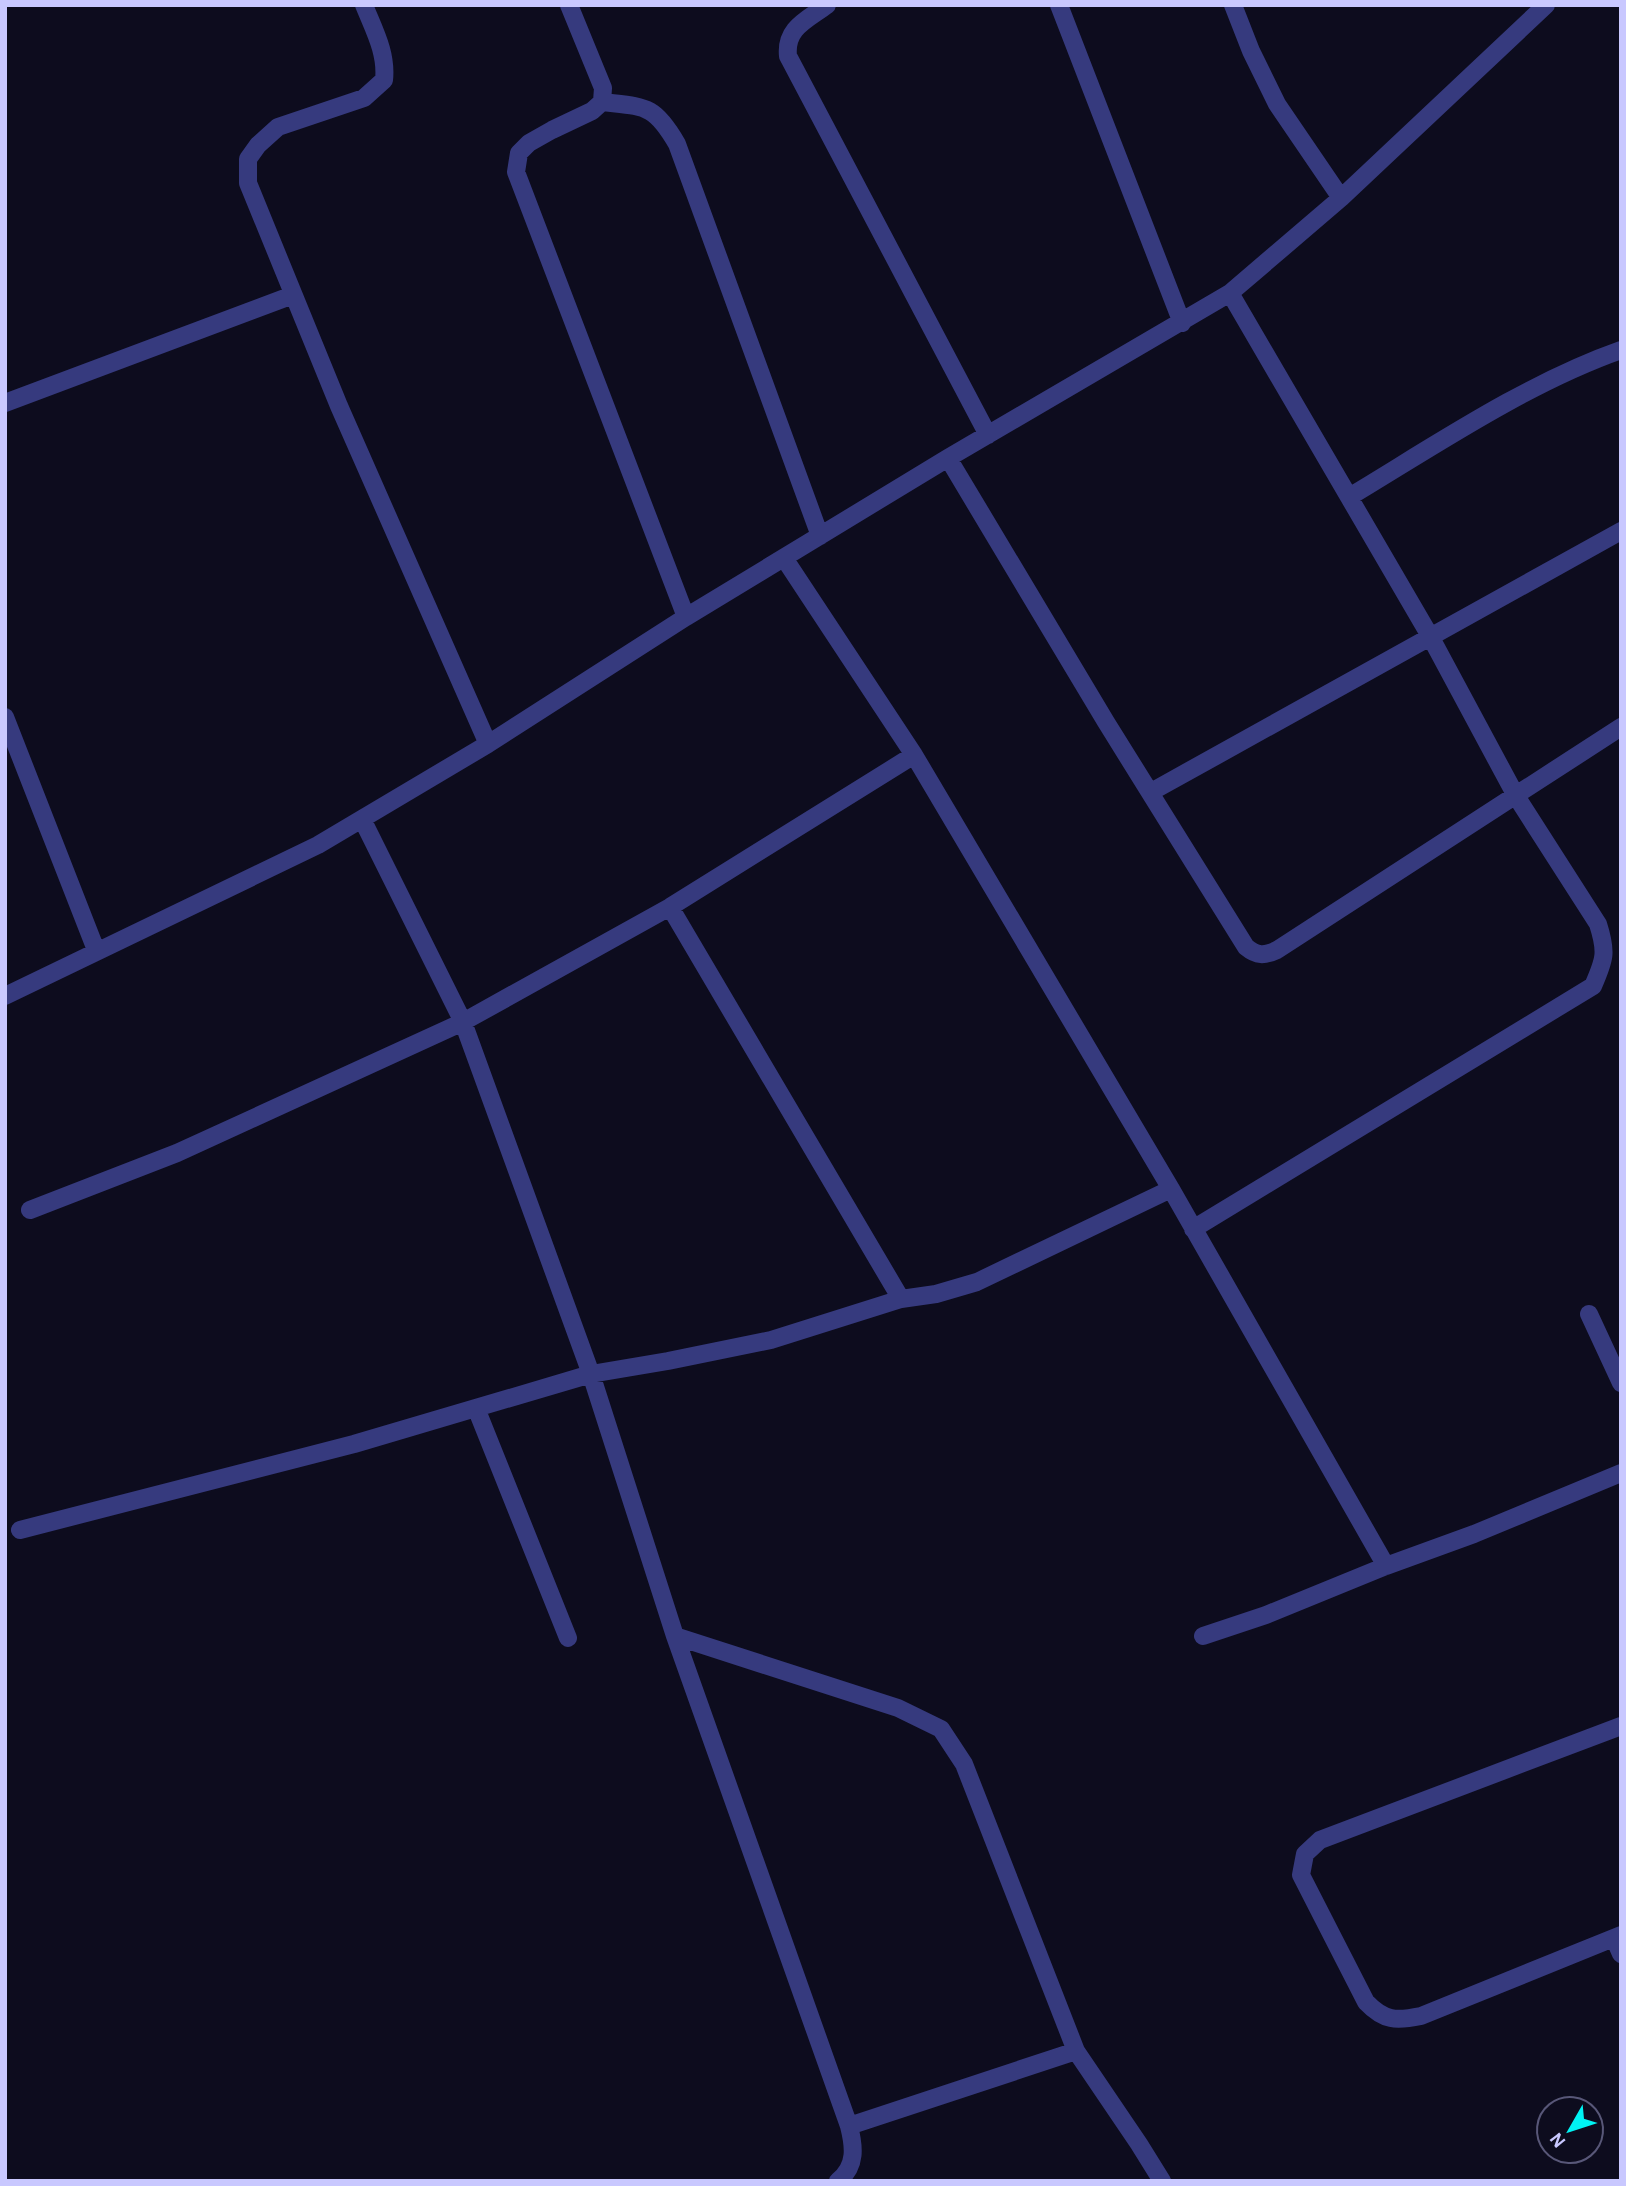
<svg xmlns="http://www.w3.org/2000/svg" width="1626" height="2186" font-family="'Alegreya Sans',sans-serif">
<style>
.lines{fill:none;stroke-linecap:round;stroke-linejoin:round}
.minor{stroke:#363a7e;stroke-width:18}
</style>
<rect width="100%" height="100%" fill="#0d0c1e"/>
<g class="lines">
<!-- minor -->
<path class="minor" d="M364,5C374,30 387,53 384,80L364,98L278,127L258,145L248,159V183L339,406L488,744
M569,5L603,88L602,102L592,111L552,130L529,143L519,153L516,172L686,617
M827,5C807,20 785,28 788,56L988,435
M1059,5L1182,323
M1233,5L1251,51L1277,104L1341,198
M602,102C645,107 654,104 677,144L820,536
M5,403L293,295
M948,458L1106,722L1246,947C1257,956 1264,956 1277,950L1621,727
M1349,497C1434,446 1527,383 1621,350
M784,558L914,755L1171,1189L1386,1566
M5,717L96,950
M1151,792L1621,531
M362,819L463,1022L591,1374L675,1636L849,2126C854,2146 857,2166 838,2181
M670,907L901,1299
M5,996L318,845L488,744L686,617L948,458L1230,293L1341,198L1546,5
M30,1210L177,1153L463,1022L670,907L914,755
M1193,1229L1593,986C1605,959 1607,952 1598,924L1516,796L1430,636L1230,293
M1589,1314L1621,1383
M476,1408L568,1638
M20,1530L354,1444L591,1374L668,1361L771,1340L901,1299L936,1294L977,1282L1171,1189
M675,1636L898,1708L941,1729L964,1764L1076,2051L1139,2144L1162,2181
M1203,1636L1266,1615L1386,1566L1474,1534L1621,1473
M1621,1726L1320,1840L1305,1854L1301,1875L1366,2002C1384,2021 1396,2021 1421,2016L1621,1935
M1614,1938L1621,1954
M849,2126L1076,2051"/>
</g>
<!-- border -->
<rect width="1626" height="2186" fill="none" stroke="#c9c8ff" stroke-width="14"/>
<!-- north arrow -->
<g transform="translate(1570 2130) rotate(231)"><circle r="33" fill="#0d0c1e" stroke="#585778" stroke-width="2"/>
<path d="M0-5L12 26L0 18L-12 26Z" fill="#00f3f3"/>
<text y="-10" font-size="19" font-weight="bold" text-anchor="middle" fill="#c9c8ff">N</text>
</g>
</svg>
